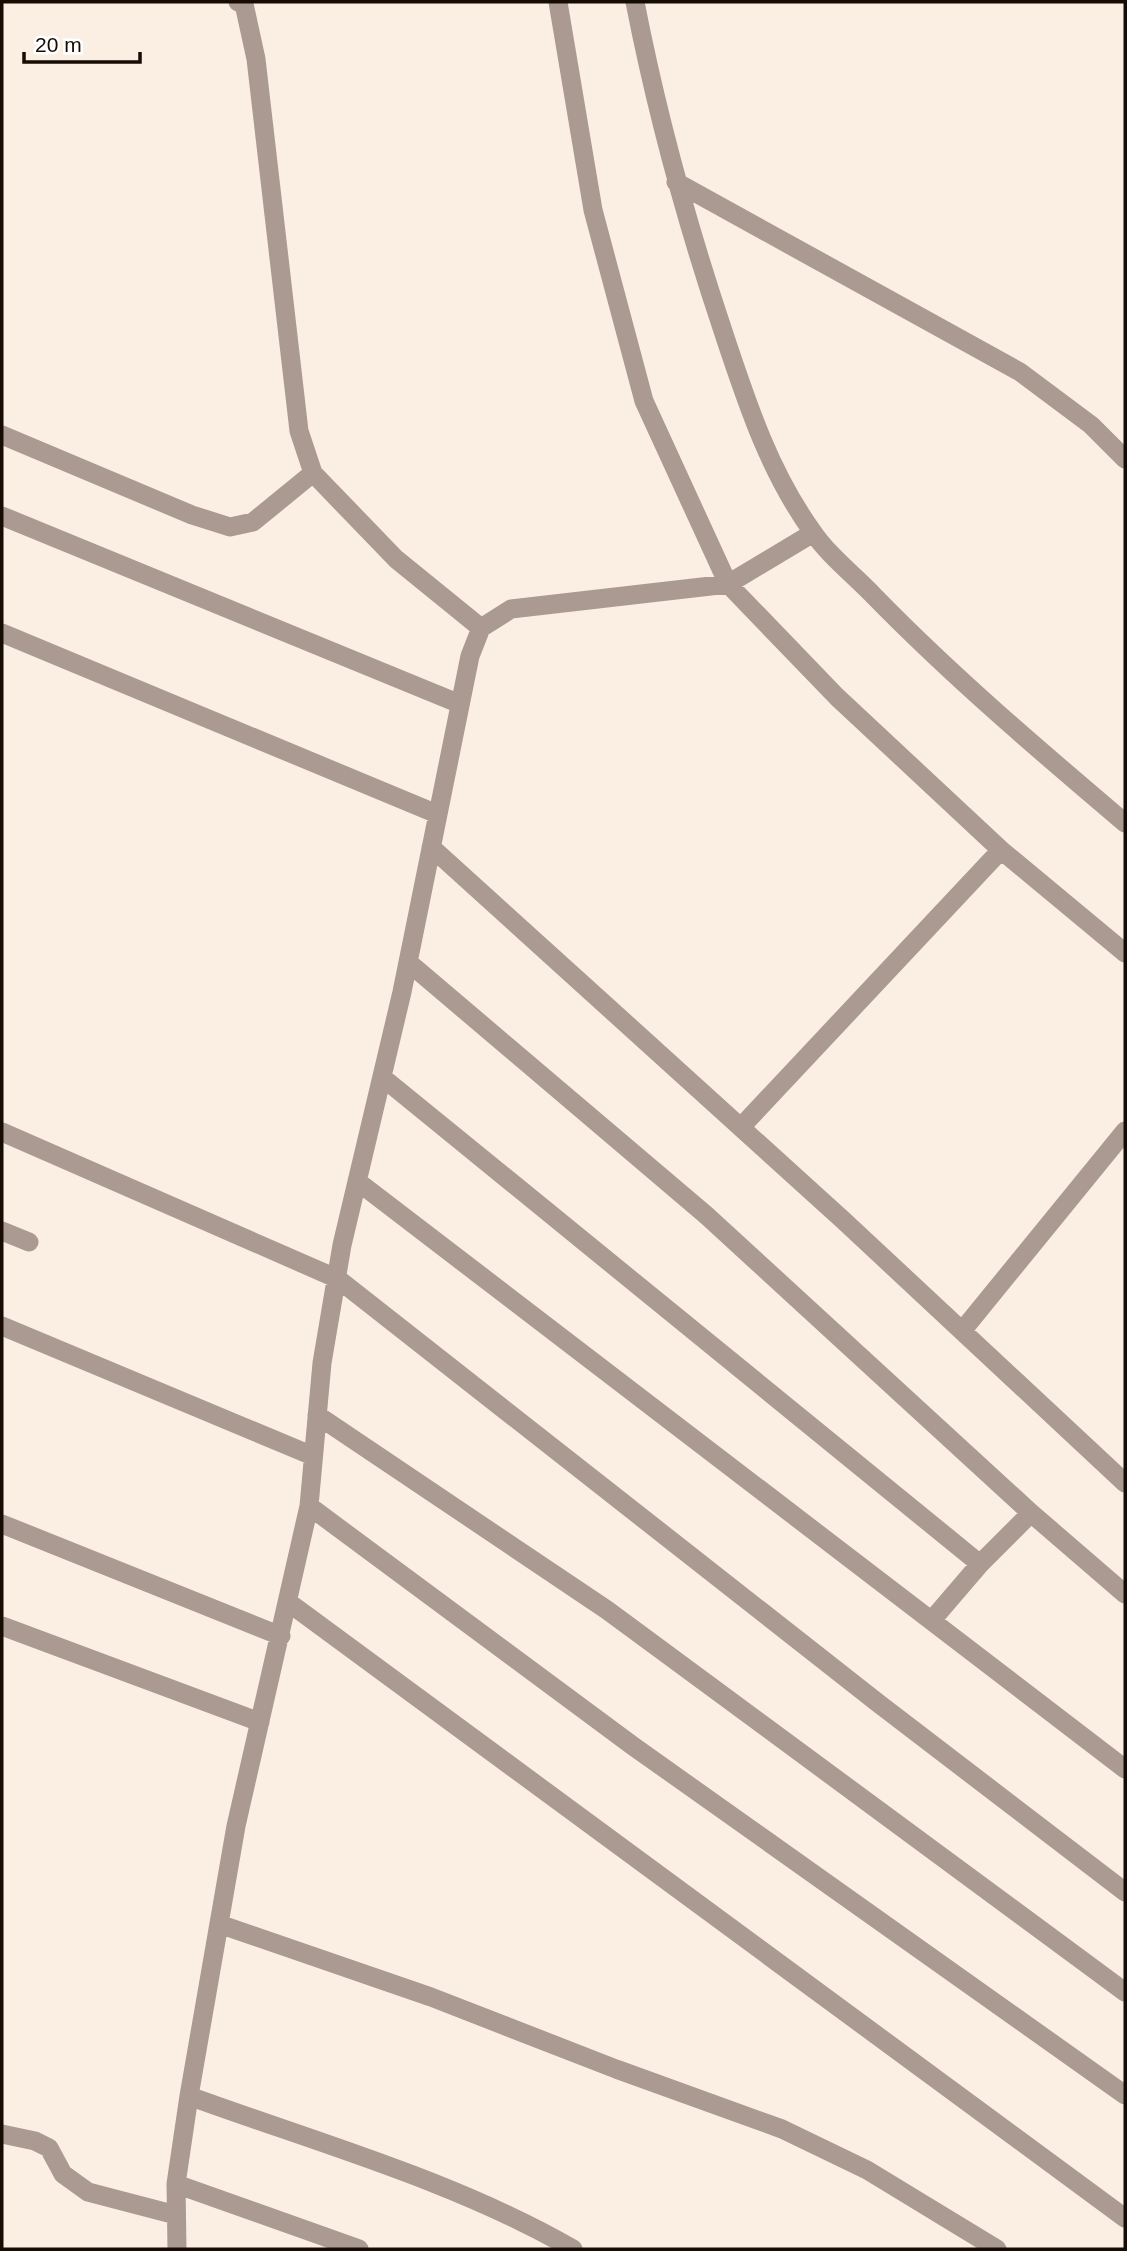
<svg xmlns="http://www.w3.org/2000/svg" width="1127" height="2251" font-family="Helvetica,sans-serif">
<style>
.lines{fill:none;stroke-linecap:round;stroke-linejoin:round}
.minor{stroke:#aa9a92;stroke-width:19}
</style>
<rect width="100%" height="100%" fill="#fbefe4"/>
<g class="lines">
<!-- minor -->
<path class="minor" d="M238,2L244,4L256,59L299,431L313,473L396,559L481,628
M558,2L593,210L644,401L728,584L837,697L1001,850L1125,953
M635,2C657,115 687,224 724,334C747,403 769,471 812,531C828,555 854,575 874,596C953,677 1039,750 1125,823
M676,182L1020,372L1091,425L1125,459
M2,435L192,515L230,527L253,522L313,473
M2,516L460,704
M2,633L437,814
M431,847L843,1220L1125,1483
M408,962L706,1215L1031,1513L1125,1594
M382,1077L980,1564
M741,1127L1001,850
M2,1132L338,1279L878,1703L1125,1892
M357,1181L1125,1769
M2,1231L29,1242
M2,1326L313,1456
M962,1331L1125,1131
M317,1415L607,1610L1125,1992
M309,1506L633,1746L1125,2095
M2,1524L281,1636
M288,1602L1125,2218
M932,1620L980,1564L1031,1513
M2,1626L260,1722
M219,1924L431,1997L616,2069L782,2129L867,2170L997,2249
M189,2096C318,2143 455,2181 573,2249
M2,2134L35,2141L49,2148L63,2174L88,2192L176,2215
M176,2184L359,2249
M177,2249L176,2184L189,2096L236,1826L309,1506L322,1363L342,1245L402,992L470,656L481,628L511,609L728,584L813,533"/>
</g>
<!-- border -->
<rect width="1127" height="2251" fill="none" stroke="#160c04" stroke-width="7"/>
<!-- scale -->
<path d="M24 52v10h116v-10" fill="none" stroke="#160c04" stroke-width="3.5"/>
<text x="35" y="52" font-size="21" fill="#160c04" stroke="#ffffff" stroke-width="5" paint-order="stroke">20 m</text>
</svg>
